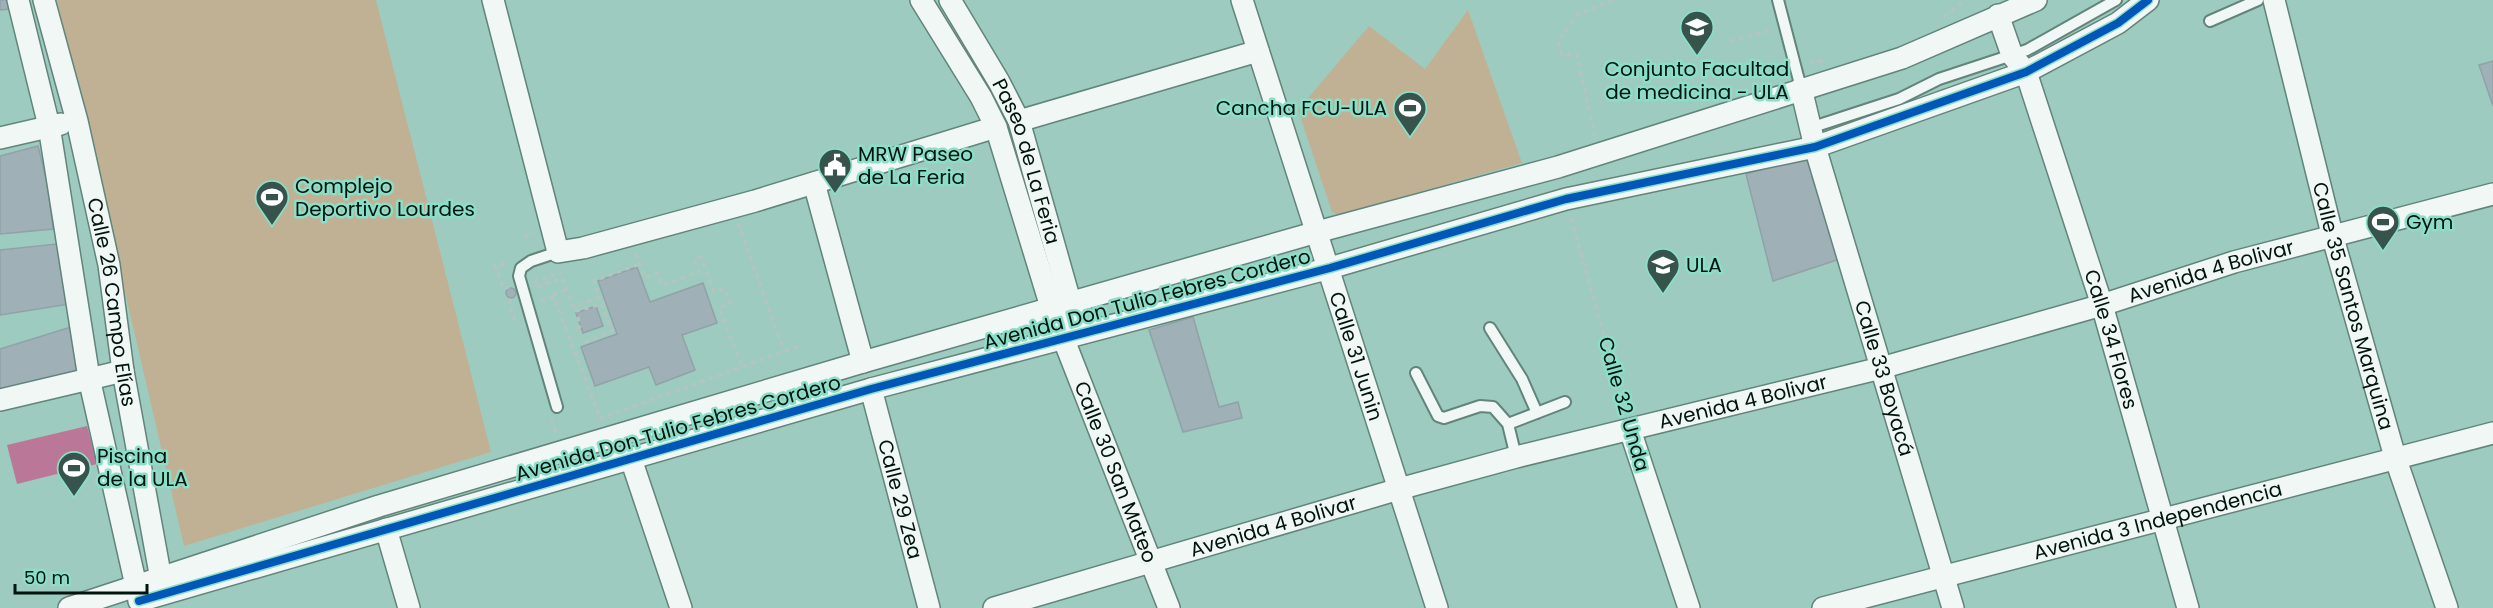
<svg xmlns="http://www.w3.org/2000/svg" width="2493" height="608" font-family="Poppins,sans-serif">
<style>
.green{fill:#c1b194}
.water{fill:#ba7798}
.building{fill:#9fb1b7;stroke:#90a2a7;stroke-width:1.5}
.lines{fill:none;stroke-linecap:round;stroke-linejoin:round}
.lane-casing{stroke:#62847b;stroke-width:14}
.street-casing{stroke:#62847b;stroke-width:24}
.path{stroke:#b7c3c0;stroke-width:3;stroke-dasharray:4.5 4.5;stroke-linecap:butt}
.lane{stroke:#f0f7f5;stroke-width:10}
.street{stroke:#f0f7f5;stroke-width:21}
.cycleway-casing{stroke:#8bdec7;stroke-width:11}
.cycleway{stroke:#0057b8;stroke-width:8}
.labels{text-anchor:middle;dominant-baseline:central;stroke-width:5;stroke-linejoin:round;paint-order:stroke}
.poi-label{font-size:20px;fill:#00140e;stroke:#8bdec7;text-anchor:start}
.street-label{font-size:20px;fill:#00140e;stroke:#8bdec7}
</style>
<rect width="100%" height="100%" fill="#9ecbbf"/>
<!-- green -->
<path class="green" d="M57,0H376L491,452L184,546Z
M1468,10L1522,163L1338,215L1332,212L1298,110L1369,26L1425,69Z"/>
<!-- water -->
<path class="water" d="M87,426L97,464L17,484L7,445Z"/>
<!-- building -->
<path class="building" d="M0,0H8L11,9L0,10Z
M2493,61V106L2479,65Z
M38,146L47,182L53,229L0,234V156Z
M1812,155L1837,260L1773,281L1746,174Z
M57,244L70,304L0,315V250Z
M637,267L650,302L703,283L717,323L682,335L695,370L656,385L649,367L595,386L581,347L617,334L598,281Z
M506 293a5 5 0 1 1 10 0a5 5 0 1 1-10 0Z
M596,306L603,326L583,333L576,313Z
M1193,317L1219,407L1238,402L1242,418L1183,432L1149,330Z
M71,327L79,373L0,392V349Z"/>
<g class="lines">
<defs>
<path id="lane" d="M1778,0L1801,88
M2210,21L2258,0
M1810,128L1899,99L1939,79L2027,50L2116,0
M1490,328L1522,379L1537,413
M1416,373L1438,416L1444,418L1480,406L1493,407L1508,424L1516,457
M557,407L519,276L521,268L531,261L558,252
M1508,424L1565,402"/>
<g id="street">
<path d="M18,0L49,126L89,378L139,599"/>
<path id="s1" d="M44,0L77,121L109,265L123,371L163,590"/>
<path d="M493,0L558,252L583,248L755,201L996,127"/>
<path id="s2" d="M921,0L981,97L996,127L1051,307L1169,608"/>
<path id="s3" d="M950,0L999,82L1019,121L1079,333"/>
<path id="s4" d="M1242,0L1437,608"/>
<path id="s5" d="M2274,0L2333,238L2395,457L2447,608"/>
<path id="s6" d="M1998,15L2012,55L2026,72L2102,305L2188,608"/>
<path id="s7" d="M1801,88L1815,147L1953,608"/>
<path d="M1019,121L1258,51"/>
<path d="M0,138L61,124"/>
<path d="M814,183L863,362"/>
<path id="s8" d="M871,389L929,608"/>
<path d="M0,400L123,371"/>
<path d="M1630,430L1689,608"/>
<path d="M631,459L681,608"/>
<path d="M386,529L409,608"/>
<path d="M139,601L871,389L1330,268L1566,199L1815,147L2026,72L2118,23L2148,0"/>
<path d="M69,608L379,506L863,362L1317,232L1558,167L1902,58L2036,0"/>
<path id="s9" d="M994,608L1399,489L1516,457L1881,368L2102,305L2234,262L2493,194"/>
<path id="s10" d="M1823,608L2493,433"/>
</g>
</defs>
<!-- lane casing -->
<use href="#lane" class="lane-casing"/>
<!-- street casing -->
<use href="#street" class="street-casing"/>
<!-- path -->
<path class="path" d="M1944,17L1966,0
M1730,41L1772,30
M1809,63L1826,60
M1595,137L1577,55H1562L1558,41L1578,14L1614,0
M1571,218L1625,411
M738,223L784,351
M524,237L534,233
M636,254L645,278L658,273L662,285L699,272L695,260L701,257L714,292L725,289L730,303L719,308L742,367
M534,282L561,272
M509,287L504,289L495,266L510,262
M537,287L562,278L574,307L599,297L594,281L640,264
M553,295L566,290
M511,299L509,303L517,326
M541,301L554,297L600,418
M577,328L580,327L577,311L602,304L612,331L586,342L587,345
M551,419L556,433
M599,419L802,345"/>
<!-- lane -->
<use href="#lane" class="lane"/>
<!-- street -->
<use href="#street" class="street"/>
<defs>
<path id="cycleway" d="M139,601L871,389L1330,268L1566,199L1815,147L2026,72L2118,23L2148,0"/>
</defs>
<!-- cycleway casing -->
<use href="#cycleway" class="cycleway-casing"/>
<!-- cycleway -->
<use href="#cycleway" class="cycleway"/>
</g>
<!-- icons -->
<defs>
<symbol id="university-pin" viewBox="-11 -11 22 30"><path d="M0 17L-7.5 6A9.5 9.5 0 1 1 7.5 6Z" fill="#37544c" stroke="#8bdec7"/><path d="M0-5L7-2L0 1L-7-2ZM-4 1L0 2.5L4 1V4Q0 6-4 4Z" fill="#fff"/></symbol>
<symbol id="stadium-pin" viewBox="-11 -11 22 30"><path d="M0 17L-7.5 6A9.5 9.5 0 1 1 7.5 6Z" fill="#37544c" stroke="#8bdec7"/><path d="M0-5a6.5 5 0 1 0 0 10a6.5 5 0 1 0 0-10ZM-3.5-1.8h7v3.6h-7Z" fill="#fff"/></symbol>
<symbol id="civic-pin" viewBox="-11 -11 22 30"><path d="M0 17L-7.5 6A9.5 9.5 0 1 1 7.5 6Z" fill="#37544c" stroke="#8bdec7"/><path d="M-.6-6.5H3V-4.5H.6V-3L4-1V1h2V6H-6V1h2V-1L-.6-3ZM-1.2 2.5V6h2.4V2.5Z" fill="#fff"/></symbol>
</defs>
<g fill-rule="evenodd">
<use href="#university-pin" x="1678" y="8" width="38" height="52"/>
<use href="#stadium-pin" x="1391" y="89" width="38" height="52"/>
<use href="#civic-pin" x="816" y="146" width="38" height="52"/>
<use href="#stadium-pin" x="253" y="178" width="38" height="52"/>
<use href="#stadium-pin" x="2364" y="203" width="38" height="52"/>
<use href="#university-pin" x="1644" y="246" width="38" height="52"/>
<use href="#stadium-pin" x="55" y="449" width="38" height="52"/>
</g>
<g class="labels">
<!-- poi labels -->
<g class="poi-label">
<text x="1697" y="69" text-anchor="middle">Conjunto Facultad<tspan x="1697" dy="23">de medicina - ULA</tspan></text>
<text x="1387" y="108" text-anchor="end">Cancha FCU-ULA</text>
<text x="858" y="154">MRW Paseo<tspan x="858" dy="23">de La Feria</tspan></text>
<text x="295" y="186">Complejo<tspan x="295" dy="23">Deportivo Lourdes</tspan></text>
<text x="2406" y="222">Gym</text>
<text x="1686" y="265">ULA</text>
<text x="97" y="456">Piscina<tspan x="97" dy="23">de la ULA</tspan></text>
</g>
<!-- street labels -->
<g class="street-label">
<text stroke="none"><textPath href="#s3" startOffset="180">Paseo de La Feria</textPath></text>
<text stroke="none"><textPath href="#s9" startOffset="1263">Avenida 4 Bolivar</textPath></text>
<text transform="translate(1147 299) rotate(-15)">Avenida Don Tulio Febres Cordero</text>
<text stroke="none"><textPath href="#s1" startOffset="310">Calle 26 Campo Elías</textPath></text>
<text stroke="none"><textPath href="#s5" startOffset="316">Calle 35 Santos Marquina</textPath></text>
<text stroke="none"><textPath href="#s6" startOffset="345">Calle 34 Flores</textPath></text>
<text stroke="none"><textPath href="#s4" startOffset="374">Calle 31 Junin</textPath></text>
<text stroke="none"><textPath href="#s7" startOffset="302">Calle 33 Boyacá</textPath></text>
<text stroke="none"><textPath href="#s9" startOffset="777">Avenida 4 Bolivar</textPath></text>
<text transform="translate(1624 404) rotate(74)">Calle 32 Unda</text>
<text transform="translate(678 428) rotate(-16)">Avenida Don Tulio Febres Cordero</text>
<text stroke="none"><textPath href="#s2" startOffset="513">Calle 30 San Mateo</textPath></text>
<text stroke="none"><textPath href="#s8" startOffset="114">Calle 29 Zea</textPath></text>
<text stroke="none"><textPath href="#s10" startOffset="346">Avenida 3 Independencia</textPath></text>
<text stroke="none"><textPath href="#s9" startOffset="291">Avenida 4 Bolivar</textPath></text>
</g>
</g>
<!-- scale -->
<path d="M15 584v9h132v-9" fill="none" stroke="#00140e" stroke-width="3"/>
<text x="24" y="584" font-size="18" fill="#00140e" stroke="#8bdec7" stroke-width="4.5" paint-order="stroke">50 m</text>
</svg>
